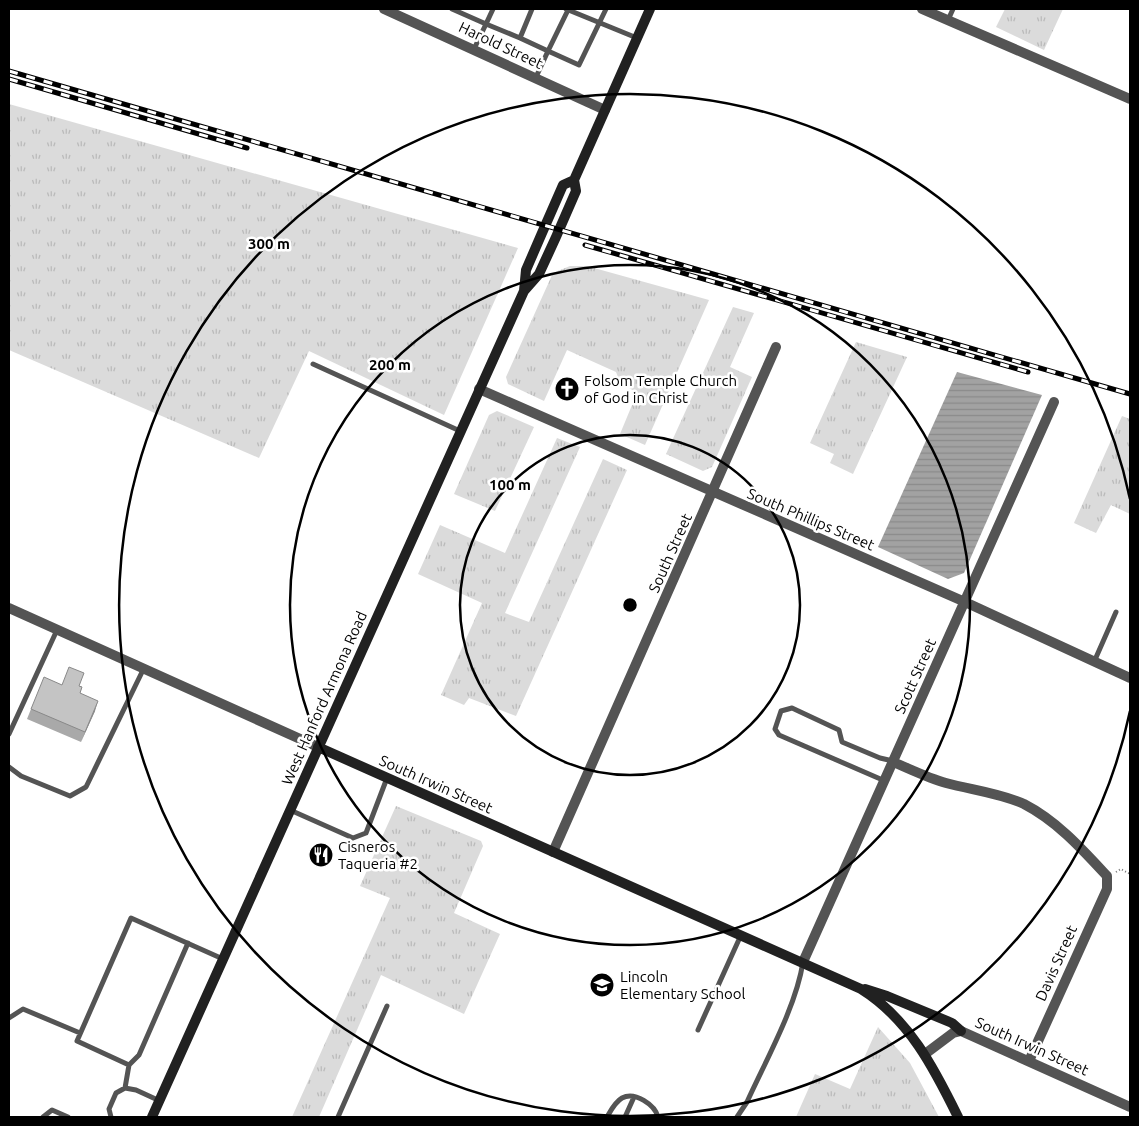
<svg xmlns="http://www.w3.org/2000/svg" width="1139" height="1126" font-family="Ubuntu,sans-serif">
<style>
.grass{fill:url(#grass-tufts)}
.water{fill:url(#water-rules)}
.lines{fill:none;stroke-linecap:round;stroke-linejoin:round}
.path{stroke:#767676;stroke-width:2;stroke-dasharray:1 2.5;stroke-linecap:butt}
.lane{stroke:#545454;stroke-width:5}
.street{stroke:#545454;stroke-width:10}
.secondary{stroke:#212121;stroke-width:10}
.rail-casing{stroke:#000;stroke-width:5}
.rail{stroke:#fff;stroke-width:3;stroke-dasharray:9;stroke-linecap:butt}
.wall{fill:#a9a9a9}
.shaded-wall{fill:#898989}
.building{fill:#c4c4c4;stroke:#898989}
.ring{fill:none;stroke:#000;stroke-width:2.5}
.labels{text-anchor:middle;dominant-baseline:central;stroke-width:5;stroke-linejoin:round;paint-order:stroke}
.street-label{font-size:15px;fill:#000;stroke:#fff}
.poi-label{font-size:15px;fill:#000;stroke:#fff;text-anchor:start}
.centre{fill:#000;stroke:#fff;stroke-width:2.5}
.ring-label{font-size:15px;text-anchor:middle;font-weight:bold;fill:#000;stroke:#fff;stroke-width:5;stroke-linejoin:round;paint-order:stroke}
</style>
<defs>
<pattern id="grass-tufts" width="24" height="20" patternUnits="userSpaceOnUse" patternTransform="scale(1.25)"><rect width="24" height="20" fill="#dbdbdb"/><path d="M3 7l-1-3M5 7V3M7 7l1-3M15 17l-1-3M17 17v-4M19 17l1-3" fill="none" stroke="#bababa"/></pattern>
<pattern id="water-rules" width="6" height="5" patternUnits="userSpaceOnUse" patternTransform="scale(1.25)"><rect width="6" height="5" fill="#a2a2a2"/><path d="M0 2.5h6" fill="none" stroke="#8a8a8a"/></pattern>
</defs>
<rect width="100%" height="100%" fill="#fff"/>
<!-- grass -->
<path class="grass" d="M1005,9H1063L1044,50L996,27Z
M9,104L518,248L444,415L309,351L259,458L9,350Z
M570,266H587L709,300L645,445L620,434L637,393L620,382L616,372L567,350L544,401L508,384L506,377L553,273Z
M733,307L754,313L730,367L752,377L712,467L703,471L666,454Z
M856,342L907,357L853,474L830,463L834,454L810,443Z
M497,411L534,427L495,511L454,494L489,415Z
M1122,416L1130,419V514L1111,505L1096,533L1074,523Z
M557,438L580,447L505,613L529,622L603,459L627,470L516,716L469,698L464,705L441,695L482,603L418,574L440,525L505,553Z
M396,806L481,841L483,846L454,913L500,934L464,1014L381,975L319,1117H292L390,898L360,886Z
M878,1027L910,1063L939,1117H796L815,1074L850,1089Z"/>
<!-- water -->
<path class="water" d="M957,372L1042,395L964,573L948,579L878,547Z"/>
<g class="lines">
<!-- path -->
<path class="path" d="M1116,872L1121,869L1130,874"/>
<!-- lane -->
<path class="lane" d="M452,9L486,24L493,9
M566,9L637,38
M948,20L953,9
M520,38L548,51L568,10
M474,49L486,24L520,38L532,9
M536,77L548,51L579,65L606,9
M313,364L460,431
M1094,662L1116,612
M9,734L57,630
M9,767L21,776L70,796L86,787L144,668
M885,781L779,735L775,729L781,711L792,708L839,730L842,742L880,758L893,761
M290,810L353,838L366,833L387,778
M9,1018L23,1009L80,1033
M698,1030L741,935
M129,1065L139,1055L188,943
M125,1088L136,1090L160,1101
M43,1117L52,1110L68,1117
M111,1117L109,1109L116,1093L125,1088L129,1065L77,1041L131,918L223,959
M338,1117L387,1006
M607,1117C611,1110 615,1102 622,1098C635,1091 655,1105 658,1117
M625,1117L634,1097
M737,1117L747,1102C766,1060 796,1007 803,962"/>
<!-- street -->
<path class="street" d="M384,9L605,110
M922,9L1130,99
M479,389L965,602L1130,678
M9,608L318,747
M893,762C910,769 928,778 946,783C972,790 1000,793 1024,804C1057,821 1082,849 1107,876V889L1029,1061
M553,852L776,347
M803,962L1054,402
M925,1054L953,1033L961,1031L1130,1107"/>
<!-- secondary -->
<path class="secondary" d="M524,291L539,274L556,237L576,191L574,180L650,9
M318,747L861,989C909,1019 934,1068 958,1117
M865,989L887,996L952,1023L961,1031
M152,1117L524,291L526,270L542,233L563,185L574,180"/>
<defs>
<path id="rail" d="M9,71L1130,394
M9,79L247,148
M585,245L1028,372"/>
</defs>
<!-- rail casing -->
<use href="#rail" class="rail-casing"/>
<!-- rail -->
<use href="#rail" class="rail"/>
</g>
<!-- wall -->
<path class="wall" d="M62,685L80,686L82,687L80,693L95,711L81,742L27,719L31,709Z"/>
<!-- shaded-wall -->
<path class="shaded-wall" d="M98,701L95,711L81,742L85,732Z"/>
<!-- building -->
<path class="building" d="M69,667L84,673L79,686L82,687L80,693L98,701L85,732L31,709L44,677L62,685Z"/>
<!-- distance rings -->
<g class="ring">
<circle cx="630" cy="605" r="170"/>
<circle cx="630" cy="605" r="340"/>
<path d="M1130 711A511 511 0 1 1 1130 499"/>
</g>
<!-- icons -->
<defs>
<symbol id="church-disc" viewBox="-11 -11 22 22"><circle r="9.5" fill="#000" stroke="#fff"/><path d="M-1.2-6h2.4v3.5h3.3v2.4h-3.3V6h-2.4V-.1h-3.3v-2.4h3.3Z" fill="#fff"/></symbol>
<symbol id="restaurant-disc" viewBox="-11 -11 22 22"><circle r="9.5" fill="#000" stroke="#fff"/><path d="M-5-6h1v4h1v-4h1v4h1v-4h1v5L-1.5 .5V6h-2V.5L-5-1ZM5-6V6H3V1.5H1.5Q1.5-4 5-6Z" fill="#fff"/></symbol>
<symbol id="school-disc" viewBox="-11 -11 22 22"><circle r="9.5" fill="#000" stroke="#fff"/><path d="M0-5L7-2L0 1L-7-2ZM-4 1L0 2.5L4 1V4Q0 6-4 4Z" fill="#fff"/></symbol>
</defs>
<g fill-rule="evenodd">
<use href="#church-disc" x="553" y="375" width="28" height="28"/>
<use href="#restaurant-disc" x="307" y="841" width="28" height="28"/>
<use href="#school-disc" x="588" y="971" width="28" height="28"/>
</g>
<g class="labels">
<!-- street labels -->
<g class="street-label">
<text transform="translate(501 45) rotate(25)">Harold Street</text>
<text transform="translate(811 519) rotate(23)">South Phillips Street</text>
<text transform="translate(670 553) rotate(-66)">South Street</text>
<text transform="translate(915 676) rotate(-66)">Scott Street</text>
<text transform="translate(324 698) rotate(-66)">West Hanford Armona Road</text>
<text transform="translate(436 784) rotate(24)">South Irwin Street</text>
<text transform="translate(1056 963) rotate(-66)">Davis Street</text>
<text transform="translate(1032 1046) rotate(24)">South Irwin Street</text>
</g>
<!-- poi labels -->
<g class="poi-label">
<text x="584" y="380">Folsom Temple Church<tspan x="584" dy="17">of God in Christ</tspan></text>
<text x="338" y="846">Cisneros<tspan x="338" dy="17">Taqueria #2</tspan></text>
<text x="620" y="976">Lincoln<tspan x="620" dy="17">Elementary School</tspan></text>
</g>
</g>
<circle cx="630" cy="605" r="8" class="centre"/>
<g class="ring-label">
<text x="269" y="249">300 m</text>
<text x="390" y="370">200 m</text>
<text x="510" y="490">100 m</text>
</g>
<!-- border -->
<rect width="1139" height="1126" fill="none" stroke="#000000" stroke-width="20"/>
</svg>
